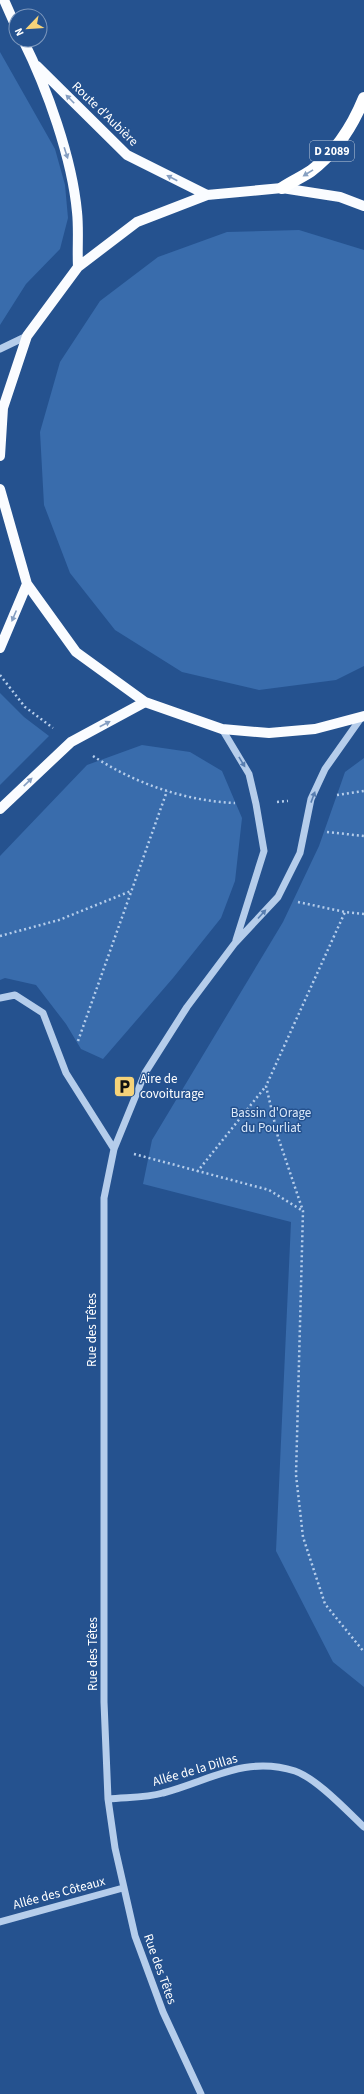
<svg xmlns="http://www.w3.org/2000/svg" width="364" height="2094" font-family="'Source Sans 3',sans-serif">
<style>
.green{fill:#396cac}
.lines{fill:none;stroke-linecap:round;stroke-linejoin:round}
.path{stroke:#b5cdeb;stroke-width:2.5;stroke-dasharray:2 3;stroke-linecap:butt}
.minor{stroke:#b5cdeb;stroke-width:7}
.major{stroke:#fafcff;stroke-width:10}
.highway{stroke:#fff;stroke-width:12}
.oneway{fill:#859ec1}
.oneway2{fill:#87a0c1}
.oneway3{fill:#577daf}
.labels{text-anchor:middle;dominant-baseline:central;stroke-width:3;stroke-linejoin:round;paint-order:stroke}
.shield{fill:#25528f;stroke:#becbdd;stroke-width:1}
.shield-label{font-size:12px;font-weight:bold;fill:#fff}
.street-label{font-size:13px;fill:#fff;stroke:#25528f}
.poi-label{font-size:13px;fill:#fff;stroke:#25528f;text-anchor:start}
.park-label{font-size:13px;fill:#dae8f9;stroke:#25528f}
</style>
<rect width="100%" height="100%" fill="#25528f"/>
<!-- green -->
<path class="green" d="M0,52L55,149L65,185L68,218L60,249L26,284L0,325Z
M299,230L364,250V666L336,680L259,690L182,672L115,630L70,573L44,505L40,432L60,362L100,301L158,257L227,232Z
M0,693L24,717L49,736L0,785Z
M142,745L190,752L222,771L242,818L235,881L221,918L173,978L103,1059L81,1049L66,1024L36,985L5,978L0,980V856L87,765Z
M364,758V1687L333,1662L276,1551L291,1222L143,1184L152,1140L283,922L319,846L345,772Z"/>
<g class="lines">
<!-- path -->
<path class="path" d="M0,675L25,707L53,728
M93,756C134,783 185,801 235,803
M337,795L364,791
M277,802L288,801
M327,832L364,836
M298,902L345,912
M364,914L345,912L266,1086L278,1137L303,1211L296,1475L303,1537L325,1604L364,1652
M0,936L59,920L131,891
M78,1041L167,791
M134,1154L269,1190L303,1211
M197,1172L266,1086"/>
<!-- minor -->
<path class="minor" d="M0,349L27,336
M222,729L249,774L256,804L264,851L236,940
M0,998L15,995L43,1013L66,1073L114,1149
M108,1799C126,1797 146,1798 163,1793C209,1781 245,1755 295,1771C316,1778 347,1811 364,1827
M0,1922L123,1888
M201,2094L163,2012L135,1936L115,1848L108,1799L104,1702V1198L114,1149L145,1073L187,1007L235,943L278,897L300,853L311,799L325,769L361,718"/>
<!-- major -->
<path class="major" d="M4,0L16,27
M23,40C47,88 72,158 77,212C79,230 77,249 78,267
M37,66L127,155L207,195
M0,456L3,408L27,336L78,267L137,222L207,195L282,188L340,197L364,206
M0,489L27,584L76,652L145,702L222,729L269,733L315,729L364,716
M0,648L27,584
M0,809L71,742L145,702"/>
<!-- highway -->
<path class="highway" d="M282,188C291,182 302,177 311,171C335,153 353,125 364,98"/>
</g>
<!-- one-way arrows -->
<defs><path id="oneway-solid" d="M-6-.8H1V-3.2L6.5 0L1 3.2V.8H-6Z"/></defs>
<g class="oneway">
<use href="#oneway-solid" transform="translate(70 99) rotate(-135)"/>
<use href="#oneway-solid" transform="translate(66 153) rotate(72)"/>
<use href="#oneway-solid" transform="translate(172 178) rotate(-153)"/>
<use href="#oneway-solid" transform="translate(14 616) rotate(113)"/>
<use href="#oneway-solid" transform="translate(105 724) rotate(-27)"/>
<use href="#oneway-solid" transform="translate(28 782) rotate(-44)"/>
</g>
<use class="oneway2" href="#oneway-solid" transform="translate(308 173) rotate(148)"/>
<g class="oneway3">
<use href="#oneway-solid" transform="translate(242 762) rotate(59)"/>
<use href="#oneway-solid" transform="translate(313 797) rotate(-70)"/>
<use href="#oneway-solid" transform="translate(262 914) rotate(-48)"/>
</g>
<!-- icons -->
<defs>
<symbol id="parking-square" viewBox="-11 -11 22 22"><rect x="-9" y="-9" width="18" height="18" rx="4" fill="#f6d379" stroke="#25528f"/><path d="M-3.5-5.5H1a3.5 3.5 0 0 1 0 7H-1V5.5H-3.5ZM-1-3.4V-.6H.8a1.4 1.4 0 0 0 0-2.8Z" fill="#111"/></symbol>
</defs>
<g fill-rule="evenodd">
<use href="#parking-square" x="112" y="1074" width="25" height="25"/>
</g>
<g class="labels">
<!-- shield labels -->
<rect class="shield" x="310" y="141" width="44" height="20" rx="3"/>
<g class="shield-label">
<text x="332" y="151">D 2089</text>
</g>
<!-- street labels -->
<g class="street-label">
<text transform="translate(105 114) rotate(44)">Route d'Aubière</text>
<text transform="translate(92 1330) rotate(-90)">Rue des Têtes</text>
<text transform="translate(93 1654) rotate(-90)">Rue des Têtes</text>
<text transform="translate(195 1770) rotate(-16)">Allée de la Dillas</text>
<text transform="translate(59 1893) rotate(-15)">Allée des Côteaux</text>
<text transform="translate(160 1969) rotate(70)">Rue des Têtes</text>
</g>
<!-- poi labels -->
<g class="poi-label">
<text x="140" y="1079">Aire de<tspan x="140" dy="15">covoiturage</tspan></text>
</g>
<!-- park labels -->
<g class="park-label">
<text x="271" y="1113">Bassin d'Orage<tspan x="271" dy="15">du Pourliat</tspan></text>
</g>
</g>
<!-- north arrow -->
<g transform="translate(28 28) rotate(245)"><circle r="19" fill="#25528f" stroke="#7c97bc"/>
<path d="M0-3L7 15L0 10L-7 15Z" fill="#f6d379"/>
<text y="-6" font-size="11" font-weight="bold" text-anchor="middle" fill="#ffffff">N</text>
</g>
</svg>
